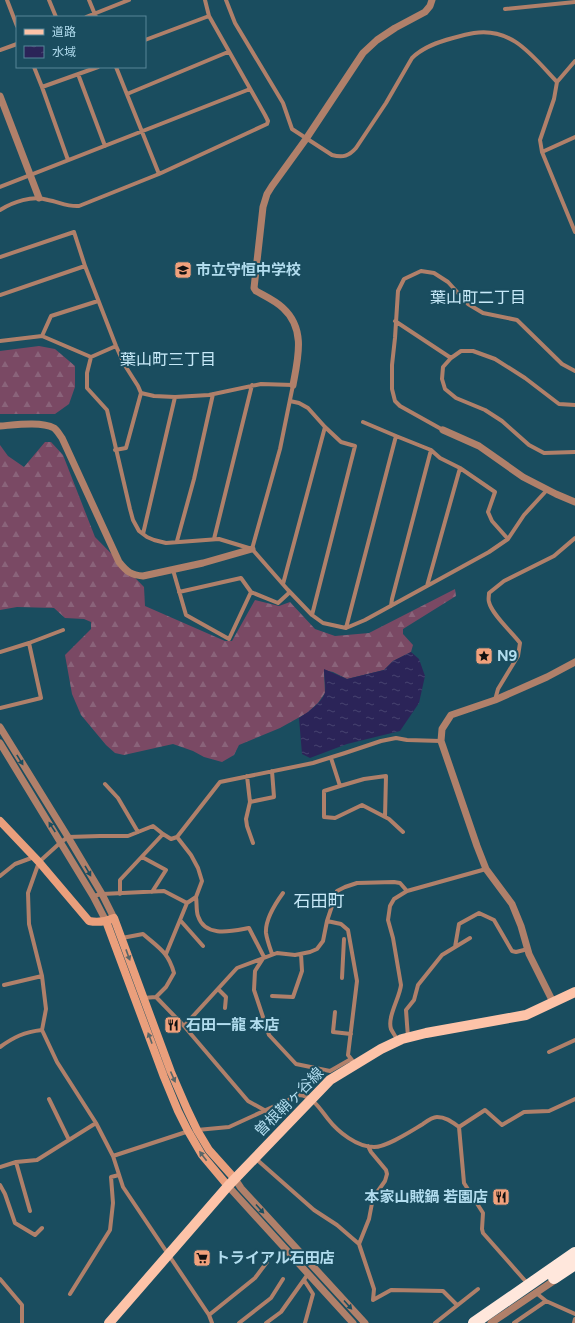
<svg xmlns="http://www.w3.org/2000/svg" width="575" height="1323" font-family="Figtree,'Noto Sans JP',sans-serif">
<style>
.forest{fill:url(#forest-firs)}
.water{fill:url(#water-ripples)}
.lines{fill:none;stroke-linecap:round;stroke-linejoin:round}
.minor{stroke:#b0806a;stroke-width:4}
.tertiary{stroke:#b0806a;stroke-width:7}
.secondary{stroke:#ea9f7c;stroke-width:8}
.primary{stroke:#fdc3a8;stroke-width:10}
.motorway-bridge{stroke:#ffe7dc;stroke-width:12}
.oneway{fill:#1a4d5f}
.oneway2{fill:#586668}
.labels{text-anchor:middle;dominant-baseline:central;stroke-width:4;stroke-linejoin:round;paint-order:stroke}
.poi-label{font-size:15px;font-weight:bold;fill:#b1dcee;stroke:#1a4d5f;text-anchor:start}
.street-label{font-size:15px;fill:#b1dcee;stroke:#1a4d5f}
.neighbourhood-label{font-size:16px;fill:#c7e9f8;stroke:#1a4d5f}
.quarter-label{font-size:17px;fill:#c7e9f8;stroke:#1a4d5f}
</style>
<defs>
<pattern id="forest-firs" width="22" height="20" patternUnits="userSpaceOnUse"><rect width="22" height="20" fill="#7a4964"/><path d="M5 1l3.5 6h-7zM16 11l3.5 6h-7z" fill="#8a637a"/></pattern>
<pattern id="water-ripples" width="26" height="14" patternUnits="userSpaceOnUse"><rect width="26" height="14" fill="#2b2458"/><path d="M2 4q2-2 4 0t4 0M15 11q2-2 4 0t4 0" fill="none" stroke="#474370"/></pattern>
</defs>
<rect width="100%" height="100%" fill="#1a4d5f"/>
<!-- forest -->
<path class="forest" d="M39,346L55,349L75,366V387L69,404L55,414H0V351Z
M45,442H51L63,455L95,537L144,587L145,606L225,641H232L255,600L279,606L290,602L315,629L335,636L369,633L455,589L456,596L403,629V634L413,645L411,652L393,661L384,670L347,679L333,672L324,670L325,693L318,703L307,713L280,728L239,745L234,755L222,762L204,757L193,751L173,744L124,755L115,753L106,745L81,715L72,694L65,655L91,629V622L84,619L65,618L54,608L17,607L0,610V445L8,456L24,467Z"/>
<!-- water -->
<path class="water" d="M411,652L419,659L425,676L419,703L400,731L347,744L310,758L302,754L299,718C307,713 323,702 325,692C326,685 324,677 324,669L347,679L384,670L393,661Z"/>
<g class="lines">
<!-- minor -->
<path class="minor" d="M7,0L17,26
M49,0L56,17
M89,0L96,17
M226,0L235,23L283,103L292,129L332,155C343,158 349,156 356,148L386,103L412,58C423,47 438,42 453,38C460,36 467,34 474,33C513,27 533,57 557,82
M505,9L575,2
M86,17L129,0
M145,40L209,16
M0,50L17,44
M575,61L557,82L554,99L540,140L542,152L575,232
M34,67L42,87L68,160
M116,67L159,174
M78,74L105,146
M42,87L98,67
M127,94L228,52
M542,152L575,137
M0,187L250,89
M0,210C13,202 32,195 48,200C59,202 68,207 79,206L159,174L267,124L268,121L265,115L209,16L205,0
M0,257L74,232L85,266L116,346L124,364L138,386L141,393L126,448L115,450
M0,295L85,266
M395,321L451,358
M42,336L51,316L98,301
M0,341L42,336L91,357L116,346
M91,357L87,373V388L107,410L130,509L133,520L139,531L147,537L154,540L166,543L219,539L252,549L288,590L312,615L323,623L346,628L365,620L489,552L508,539L524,515L547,490
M141,393L154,396L175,397L209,395L261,384L293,385L280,449L252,549
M290,401L299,403L308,408L325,427L341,442L355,446L312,615
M575,405L559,404L525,378L495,359L473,351H461L451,358L443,367L442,379L445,389L456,398L485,410L502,421L529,445L544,453L575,452
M363,422L396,436
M443,430L400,406L395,401L392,389V365L395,338L398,291L404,279L421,271L434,273L448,282L468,304L483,313L517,320L562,364L575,371
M143,534L175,397
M214,539L252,385
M177,541L194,479L213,394
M173,570L186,615L229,639L251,592L241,578L179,592
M283,584L325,427
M427,586L460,468
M251,592L278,603L290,592
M391,606L392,599L431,450
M346,628L396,436L431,450L440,458L460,468L495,492L488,512L492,521L508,539
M0,652L29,643
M495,700L498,689L518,656L520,643C512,632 492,615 489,602C488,600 489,596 489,593L504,581L554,556L575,538
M0,708L41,698L29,643L63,630
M331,758L340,786L324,791V817L335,818L362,805L389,819L403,832
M247,776L250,802L246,819L247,826L253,843
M105,784L118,798L138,832
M340,786L364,779L386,776L385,817
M250,802L274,797L272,771
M142,857L166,870L152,892
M0,876L15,864L34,857
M120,894V880L163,834
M93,896L102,894L164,891L187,903
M196,897C197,903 196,911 198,916C205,938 232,931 249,928L264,957L255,971L254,990L269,1035L296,1064L330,1071L351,1059
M180,920L203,946
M327,921L341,924L348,930L357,981L348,1055L352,1060
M122,938L143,934C159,948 168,952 174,973L166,987L156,997
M455,947L459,924L479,913L494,920L512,951L516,952L528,949
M166,954L187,903L196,897L202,881L198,868L191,855L177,837
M272,954C270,948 267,940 266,933C265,920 275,904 283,893
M342,978L344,939
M4,985L42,976
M218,989L226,997L225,1008
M272,996L293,997L302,971L301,954
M143,998L156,997L184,1026L248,1101L266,1111
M335,1012L333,1032L351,1034
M184,1026L237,968L277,953L295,955L310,952L317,949L323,941L327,921L337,891L345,887L357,883L394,882L400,883L407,891
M408,1037L407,1024L406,1010L414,1000L418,985L442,955L470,938
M398,1041C396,1037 393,1033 391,1029C387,1017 400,997 401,985L393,938L388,920L390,906L394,899L407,891L486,869
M0,1047C14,1037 24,1032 42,1030
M549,1052L575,1040
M49,1099L69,1140
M459,1127L485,1110L502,1125L524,1112L549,1111L575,1099
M197,1130L229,1127L299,1095C313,1096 320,1109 328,1119C338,1132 357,1147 374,1147C387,1147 411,1131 423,1124C427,1121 432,1117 437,1117C446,1117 452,1122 459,1127L464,1183L483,1213L482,1229L483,1233L528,1284
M113,1156L189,1131
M255,1158L314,1210L337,1225L359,1244L374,1289L373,1300L391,1290L443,1291L457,1305
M16,1162L30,1211
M0,1167L16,1162L37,1160L96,1123
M0,1185L5,1194L15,1223L35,1235L42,1228
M359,1244L369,1219L373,1198L385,1181L387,1174L386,1170L371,1152L368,1146
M0,1279L22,1305V1323
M304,1280L313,1294L305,1323
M535,1292L546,1301L575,1314
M70,1294L110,1230L113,1203L111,1177L119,1175
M209,1315L255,1278L267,1262
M212,1323L209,1315L123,1187L113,1156L96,1123L57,1062L42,1030L46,1009L42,976L29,924L28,893L39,862L61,842L68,837L100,836H128L153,826L163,834L171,839L177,837L220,782L313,763L345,753L381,741L396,738L407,740L441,741
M239,1323L271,1298L283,1279
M266,1323L281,1312L308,1274
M435,1323L478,1289
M514,1323L546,1301
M574,1323L575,1319"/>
<!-- tertiary -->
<path class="tertiary" d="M0,96L39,198
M293,385C298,358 306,329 283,308C276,301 265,296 256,291L254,288L263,207L267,194L272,186L306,139L363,53L377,40L395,28L425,12L430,6L432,0
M0,426C14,425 41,421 54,428C57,430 59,434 62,438L119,562C127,572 131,575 143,576L203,563L252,549
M443,430L479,446L523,477L556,494L575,502
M0,727L68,837L102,894L114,918
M0,743L93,896L106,921
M553,1002L529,954L521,926L512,904L486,869L477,846L441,741L442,729L451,715L495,700L547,677L575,662
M235,1179L241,1188L365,1323
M228,1186L353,1323
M491,1323L558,1278"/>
<!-- secondary -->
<path class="secondary" d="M0,821L39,862L89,921C98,923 105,922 114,918L171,1072L187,1109L197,1130L209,1150L235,1179
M106,921L164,1077L178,1111L188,1131L202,1155L228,1186"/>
<!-- primary -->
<path class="primary" d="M109,1323L228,1186L330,1080L381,1049L402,1039L426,1033L526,1015L575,992"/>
<!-- motorway-bridge -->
<path class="motorway-bridge" d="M554,1278L575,1264
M474,1323L575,1253"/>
</g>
<!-- one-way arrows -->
<defs><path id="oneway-solid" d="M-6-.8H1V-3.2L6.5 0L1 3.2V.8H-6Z"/></defs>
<g class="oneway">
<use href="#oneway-solid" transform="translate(20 760) rotate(58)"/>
<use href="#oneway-solid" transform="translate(52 827) rotate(-123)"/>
<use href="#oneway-solid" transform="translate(88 871) rotate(60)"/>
<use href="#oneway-solid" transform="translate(260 1209) rotate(48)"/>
<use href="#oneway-solid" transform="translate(348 1305) rotate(48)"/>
</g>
<g class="oneway2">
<use href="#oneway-solid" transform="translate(128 955) rotate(70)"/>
<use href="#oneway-solid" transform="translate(150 1038) rotate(-110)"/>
<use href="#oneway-solid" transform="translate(173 1077) rotate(66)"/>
<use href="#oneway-solid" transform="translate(203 1156) rotate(-127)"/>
</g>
<!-- icons -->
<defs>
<symbol id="school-square" viewBox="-11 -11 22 22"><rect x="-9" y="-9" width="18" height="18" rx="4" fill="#f1a17c" stroke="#1a4d5f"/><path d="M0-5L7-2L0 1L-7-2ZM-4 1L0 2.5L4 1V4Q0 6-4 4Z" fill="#111"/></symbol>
<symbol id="sight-square" viewBox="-11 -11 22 22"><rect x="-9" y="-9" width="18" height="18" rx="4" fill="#f1a17c" stroke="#1a4d5f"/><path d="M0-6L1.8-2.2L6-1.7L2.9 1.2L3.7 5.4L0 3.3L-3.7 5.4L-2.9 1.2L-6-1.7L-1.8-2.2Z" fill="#111"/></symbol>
<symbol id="restaurant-square" viewBox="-11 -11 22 22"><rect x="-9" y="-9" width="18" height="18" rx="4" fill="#f1a17c" stroke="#1a4d5f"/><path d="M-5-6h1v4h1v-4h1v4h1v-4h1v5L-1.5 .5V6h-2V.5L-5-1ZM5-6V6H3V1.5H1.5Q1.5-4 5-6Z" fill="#111"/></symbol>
<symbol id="supermarket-square" viewBox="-11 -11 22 22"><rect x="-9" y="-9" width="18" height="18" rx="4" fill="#f1a17c" stroke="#1a4d5f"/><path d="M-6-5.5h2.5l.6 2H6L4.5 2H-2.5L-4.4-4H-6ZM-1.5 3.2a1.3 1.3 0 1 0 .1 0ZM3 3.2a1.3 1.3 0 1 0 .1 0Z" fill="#111"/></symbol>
</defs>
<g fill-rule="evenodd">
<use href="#school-square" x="173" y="260" width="20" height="20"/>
<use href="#sight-square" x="474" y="646" width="20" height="20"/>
<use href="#restaurant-square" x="163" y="1015" width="20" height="20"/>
<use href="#restaurant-square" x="491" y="1187" width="20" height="20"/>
<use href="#supermarket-square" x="192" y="1248" width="20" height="20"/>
</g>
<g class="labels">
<!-- poi labels -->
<g class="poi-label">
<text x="196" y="270">市立守恒中学校</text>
<text x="497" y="656">N9</text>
<text x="186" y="1025">石田一龍 本店</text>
<text x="488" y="1197" text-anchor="end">本家山賊鍋 若園店</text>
<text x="215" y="1258">トライアル石田店</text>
</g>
<!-- street labels -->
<g class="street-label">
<text transform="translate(289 1102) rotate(-45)">曽根鞘ヶ谷線</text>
</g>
<!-- neighbourhood labels -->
<g class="neighbourhood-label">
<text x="478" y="297">葉山町二丁目</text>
<text x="168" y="359">葉山町三丁目</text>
</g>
<!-- quarter labels -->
<g class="quarter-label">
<text x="319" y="901">石田町</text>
</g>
</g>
<!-- legend -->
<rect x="16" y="16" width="130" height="52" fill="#1a4d5f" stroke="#568698"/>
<rect x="24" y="29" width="20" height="6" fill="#fdc3a8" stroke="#568698"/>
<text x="52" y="36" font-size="12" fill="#b1dcee">道路</text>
<rect x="24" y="46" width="20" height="12" fill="url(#water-ripples)" stroke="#568698"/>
<text x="52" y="56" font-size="12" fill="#b1dcee">水域</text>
</svg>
